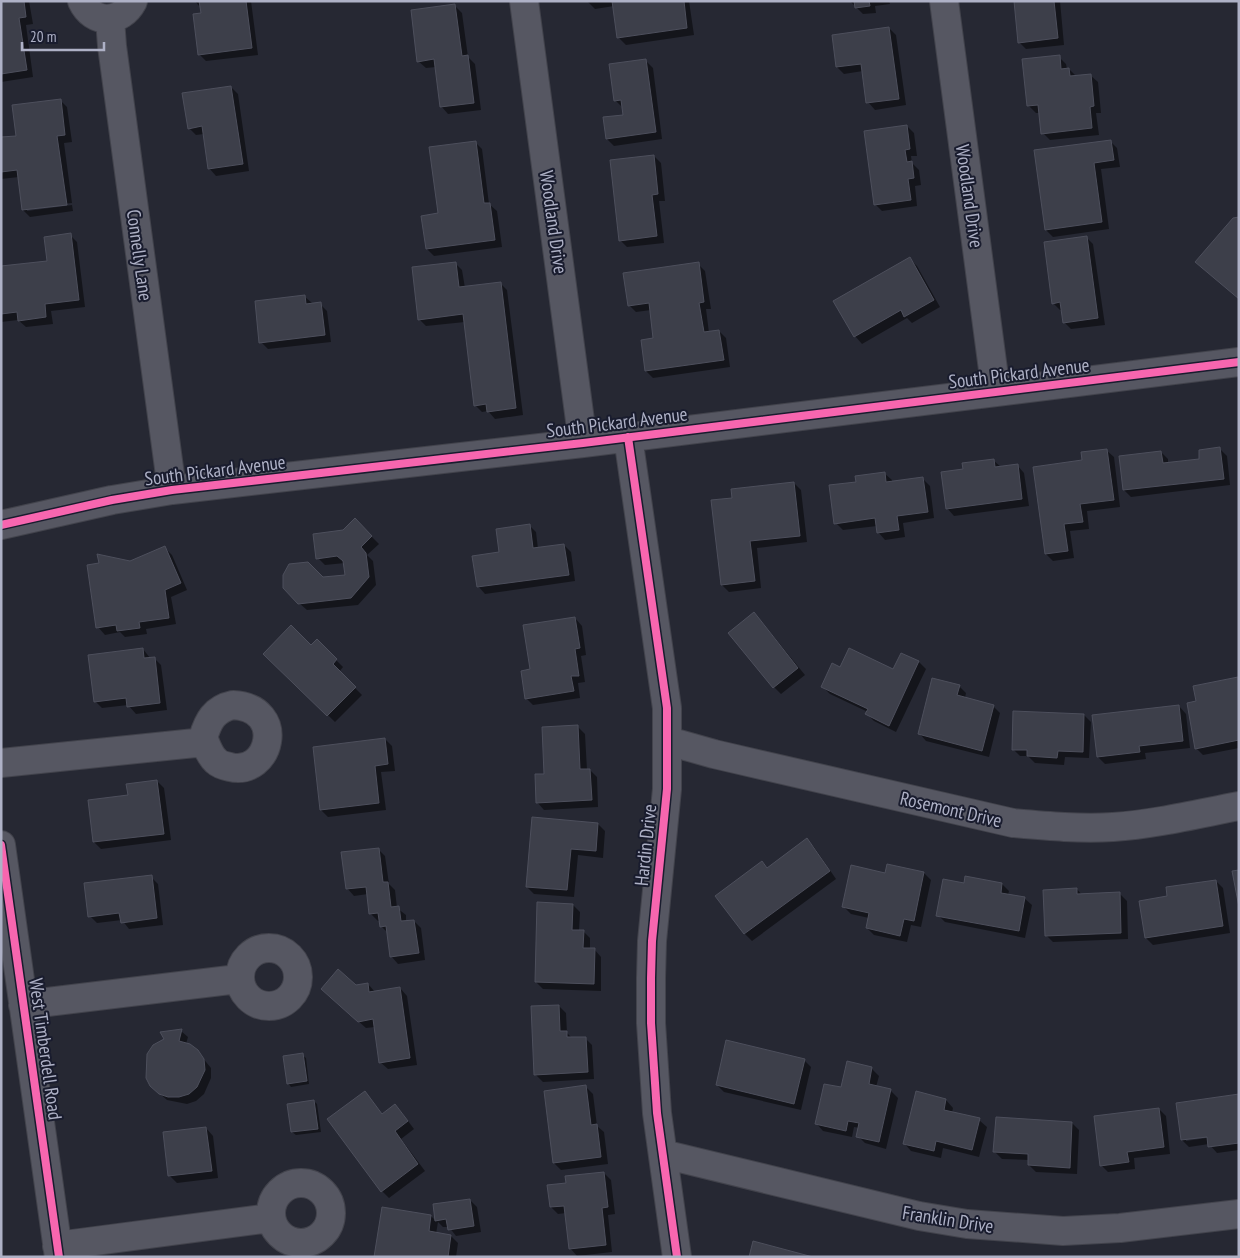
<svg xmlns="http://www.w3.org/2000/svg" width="1240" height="1258" font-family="'PT Sans Narrow',sans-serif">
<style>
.shadow{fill:#0007;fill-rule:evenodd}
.building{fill:#3d3f4a;stroke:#4d4f5c}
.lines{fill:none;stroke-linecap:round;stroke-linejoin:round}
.minor-casing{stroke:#42434c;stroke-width:30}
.minor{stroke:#565762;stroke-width:28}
.cycleway-casing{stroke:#191c2e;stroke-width:11}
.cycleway{stroke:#f766af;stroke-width:8}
.labels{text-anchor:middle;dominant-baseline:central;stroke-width:4;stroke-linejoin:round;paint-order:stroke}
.street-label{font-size:19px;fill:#aeb1c6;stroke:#191c2e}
</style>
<rect width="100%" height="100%" fill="#262833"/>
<!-- shadow -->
<path class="shadow" d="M1,1H29L33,24L26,25L33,77L1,82Z
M195,1H251L258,55L206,61L199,54L202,14L201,5L199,6Z
M587,1H689L694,35L626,45L619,38L614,6L595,9Z
M850,1H889L890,4L875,6L876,13L863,14Z
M1015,1H1060L1064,45L1026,49L1019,42Z
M455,6L462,13L468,57L475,64L481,110L448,114L441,106L436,67L426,68L418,61Z
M889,28L896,35L906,105L875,110L868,102L863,71L844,74L837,67Z
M1059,57L1066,64L1067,69H1069L1077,77L1090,75L1098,82L1101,113H1096L1099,135L1050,140L1043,133L1040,113H1036L1029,106Z
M646,61L653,68L662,139L614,146L607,139L625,116L622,107L615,100Z
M231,87L238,94L249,171L216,176L209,168L204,134L196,135L189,128Z
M60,100L67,107L72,142L64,143L72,203L27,208V211L72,205L73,211L30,217L23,210L19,177L1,179V139L17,137Z
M907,126L914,133L917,156H911L912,163L919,170L921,185L915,186L917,206L882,211L875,204Z
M1110,141L1117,148L1120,167L1101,169L1109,229L1053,237L1046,230L1036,151Z
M475,142L482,149L489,204L497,211L502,247L434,256L427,249L439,214Z
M654,156L661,163L665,201H659L664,243L627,247L620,240Z
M70,235L77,242L85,307L51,311L53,324L26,327L18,320L1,322V267L48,262Z
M1086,237L1093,244L1105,325L1071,329L1064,322L1062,310H1060L1053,303Z
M910,259L917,266L940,307L912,323L907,318L862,344L855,336Z
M455,263L462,270L465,288L500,283L507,290L523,415L495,419L488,411L482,412L475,405L465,322L426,326L419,319Z
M698,264L705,271L711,309H706L709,333L719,331L726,338L730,367L653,378L646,371L655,339L651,310L636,312L629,305Z
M304,296L312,303L320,304L327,311L331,342L268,349L261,342Z
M1220,449L1227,456L1230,485L1131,497L1124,490L1161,452L1168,459V464L1201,460Z
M1106,450L1114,457L1120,507L1087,511L1089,529L1070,531L1074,558L1053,561L1046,554L1084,461Z
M993,460L1001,467L1017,465L1024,473L1029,506L954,516L947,508Z
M884,473L892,480V483L923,479L930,486L934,518L903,523L905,537L885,540L878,532L877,526L843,530L836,523Z
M794,483L801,490L807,542L757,548L761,588L729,592L722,585L734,499Z
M355,520L379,544L367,555L373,561L376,585L358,605L307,610L299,603L323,578L347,576L345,563L325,565L318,558Z
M529,525L536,532L538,549L564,545L571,552L575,581L485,594L478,586L501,553Z
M165,548L172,555L187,590L171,597L176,624L146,629L147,634L125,637L120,632L105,635L98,627L130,563Z
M575,618L582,626L586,655L581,656L585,682L578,683L580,698L533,705L526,698L532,670Z
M761,621L805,675L781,694L774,687Z
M317,641L343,667L339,672L362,695L335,722L265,654L311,646Z
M143,649L150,658H154L161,665L167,710L136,714L128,705L102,708L95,701Z
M902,654L919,662L926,669L896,732L874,721L867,714L868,712L830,694L823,687L840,669L894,671Z
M1238,678L1239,748L1203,755L1196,748L1197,702Z
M959,686L966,693L965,698L993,706L1000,713L989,757L926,741L919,733Z
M1179,706L1186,714L1190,748L1145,753L1146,759L1105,764L1098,757Z
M1084,715L1091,722L1089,758L1065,757L1064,765L1035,763L1028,756H1020L1013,749Z
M578,727L585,734L587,770H590L597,777L598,807L544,810L537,802L545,775Z
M385,739L392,746L395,771L381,772L386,810L328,817L321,810Z
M157,781L164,788L171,840L101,849L94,842L129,797Z
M598,824L605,831L603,858L578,855L574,897L534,894L527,887Z
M807,840L814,847L836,879L752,941L745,934L717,896L767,869Z
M378,849L385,856L389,884L395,890L397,908L406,915V922L414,921L421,928L425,960L398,964L391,956L388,933L381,926V920L378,921L371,914L368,894L354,896L347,888Z
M924,873L931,880L921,927L911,925L907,942L874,935L867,928L869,918L851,914L844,907L886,874Z
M151,877L158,884L163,925L129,929L122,920L97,923L90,916Z
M1216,881L1223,888L1230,933L1153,945L1146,938L1169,897Z
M1002,884L1009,891L1008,895L1024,898L1032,905L1025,938L945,922L938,915L965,885Z
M1077,889L1082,895L1120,894L1127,901L1128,939L1053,942L1046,935Z
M573,905L580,912L579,931H583L590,938V949H594L601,957V991L543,989L536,982Z
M368,984L375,992L400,988L407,996L417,1065L388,1069L380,1062L375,1027L366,1028L330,996L356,986Z
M559,1006L566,1013L567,1033L572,1038H585L592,1045L594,1079L543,1082L536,1075Z
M181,1031L188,1037L186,1044L197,1051L211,1068V1078L204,1094L196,1101L187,1104L167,1100L159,1093Z
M302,1055L306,1058L309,1084L291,1087L288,1083Z
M804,1060L811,1067L801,1110L724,1092L717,1085Z
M848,1063L872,1069L879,1076L876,1087L891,1091L898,1098L886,1149L865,1143L858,1136L860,1128L854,1127L852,1137L823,1131L816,1123L842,1089Z
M586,1087L593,1094L597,1126L604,1132L608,1164L561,1170L554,1163Z
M365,1093L383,1115L395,1106L402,1113L414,1129L401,1139L425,1171L389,1198L382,1191Z
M1239,1096V1150L1217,1153L1209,1144L1189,1147L1182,1140ZM1213,1135V1137L1186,1141V1138Z
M946,1100L953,1108L952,1113L979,1120L987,1127L979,1157L943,1148L941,1158L911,1151L904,1143Z
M314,1101L317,1104L321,1132L296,1135L292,1132Z
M1159,1109L1166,1116L1170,1154L1134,1158L1135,1169L1108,1172L1101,1165Z
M1072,1123L1079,1130L1077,1174L1036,1172L1029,1165V1160L1002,1159L995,1152Z
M206,1128L213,1136L218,1178L177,1183L170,1176Z
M604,1173L611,1180L615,1214L608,1215L612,1252L577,1256L570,1248L566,1213L558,1214L551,1207L567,1184Z
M470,1200L477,1207L481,1232L456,1236L449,1227H443L438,1222L436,1234L451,1236L458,1243L456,1257H375L431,1216L436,1221L434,1205Z"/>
<!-- building -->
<path class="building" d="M1,1H24L26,17L19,18L27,70L1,74Z
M199,1H246L252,48L198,55L193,14L201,13Z
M612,1H684L687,28L617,38Z
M854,1H869L870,6L855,8Z
M1014,1H1054L1058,38L1018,43Z
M455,4L462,56L468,55L474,103L440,107L434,59L417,62L411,10Z
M889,27L899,99L866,103L861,64L836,67L832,35Z
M1060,55L1061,69L1069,68L1070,76L1091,74L1094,106L1090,107L1092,128L1041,134L1038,105L1027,106L1022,59Z
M646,59L656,132L606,139L603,117L623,115L621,100L614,101L609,64Z
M231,86L243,164L208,169L202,126L188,129L182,93Z
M61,99L65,135L57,136L67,205L22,210L17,170L1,172V137L16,136L12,105Z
M907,125L910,149L905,150L907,162L912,161L914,178L908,179L911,200L874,205L864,131Z
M1111,140L1114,160L1094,163L1102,222L1045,230L1034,150Z
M476,141L484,203H490L495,240L426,249L421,216L438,213L429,147Z
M654,155L658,194L652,195L657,236L619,241L610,160Z
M1239,217V299L1195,262L1233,218Z
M71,233L79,300L45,304L46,317L18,321L17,312L1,314V266L47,261L44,237Z
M1087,236L1098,318L1063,323L1060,302L1052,304L1044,242Z
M910,257L934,300L904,317L901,310L854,337L833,301Z
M456,262L459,287L501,282L516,408L487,412L486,404L474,406L463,314L418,320L412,267Z
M699,262L704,302L699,303L704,332L719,330L724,360L645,371L641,340L653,338L649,303L628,306L623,273Z
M305,295L306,304L321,302L325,335L259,343L255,301Z
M1220,447L1224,479L1123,490L1119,456L1161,451L1163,463L1199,459V450Z
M1107,449L1114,500L1080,504L1083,522L1064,524L1068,551L1045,554L1033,467L1082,460L1081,452Z
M994,459L995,467L1018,464L1022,499L946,509L941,472L963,469L962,463Z
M885,472L886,482L923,477L928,512L897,516L899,530L877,533L875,518L834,524L829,485L856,482L855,476Z
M794,482L800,536L750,541L755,581L721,585L711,500L732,498L731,489Z
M355,518L372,536L361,547L366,553L369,577L351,598L298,604L283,588V575L289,564L308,562L323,577L345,575L343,561L337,556L316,559L313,534L343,530Z
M530,524L533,548L564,544L569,575L477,587L472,556L499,552L496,529Z
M165,546L181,583L165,590L169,618L139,622L140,628L117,631L116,625L96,628L87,565L99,563L97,554L130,561Z
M754,612L798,668L773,688L728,633Z
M575,617L580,648L575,649L579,676H571L574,691L525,699L521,671L530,669L523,625Z
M291,625L311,645L317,639L337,659L333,664L356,687L327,716L263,654Z
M143,648L144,658L155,657L160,703L127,707L126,698L94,702L88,655Z
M849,648L893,669L901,653L919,661L889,726L865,714L868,709L821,687L832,663L840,667Z
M1238,677L1239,740L1195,749L1187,703L1196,701L1193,686Z
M932,678L960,685L957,695L994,705L982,751L918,734Z
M1179,705L1183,741L1139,746L1140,752L1097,757L1092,715Z
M1013,711L1084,714L1083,752L1058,751L1057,758L1027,756V750H1012Z
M578,725L580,769H590L592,800L536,803L535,774H544L542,727Z
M385,738L388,764L375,766L379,803L320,810L313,747Z
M157,780L164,834L93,842L88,800L128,795L126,784Z
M532,817L598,823L596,851L571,849L567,890L526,887Z
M807,838L830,871L744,934L715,896L762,861L767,868Z
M379,848L383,882H388L391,907L399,906L401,921L414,920L419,953L390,957L386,926L380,927L378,913L369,914L366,887L346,889L341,852Z
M887,864L924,872L914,921L904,919L900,936L866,928L869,913L842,907L851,865L885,873Z
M1239,870V907L1232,871Z
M152,875L157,918L121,923L119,913L88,917L84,883Z
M965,876L1002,883L1001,893L1025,897L1019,931L936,916L943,879L964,883Z
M1216,880L1223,926L1145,938L1139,901L1167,896L1166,887Z
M1077,888V894L1120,892L1121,933L1045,936L1043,890Z
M537,902L573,904L572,930H584L583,948H595L594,984L535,982Z
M338,969L356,985L368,983L369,992L400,987L410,1058L379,1063L373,1019L358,1022L321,989Z
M559,1005L560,1031H567V1037H586L588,1072L534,1075L531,1006Z
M182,1029L179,1041L190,1044L198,1050L204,1059L205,1070L197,1087L189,1094L179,1097H168L159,1094L150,1086L146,1078L147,1054L153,1045L164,1039L160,1032Z
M726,1040L805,1059L794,1104L716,1085Z
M303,1053L307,1081L287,1084L283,1056Z
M847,1061L872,1067L869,1084L891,1089L879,1142L856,1137L859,1123L848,1121L846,1131L815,1124L824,1084L841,1087Z
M586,1085L591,1125L597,1124L601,1157L553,1163L544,1091Z
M365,1091L382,1114L395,1104L408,1121L395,1131L418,1164L381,1192L327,1119Z
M916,1091L946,1099L944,1110L980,1118L972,1150L936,1141L934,1151L903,1144Z
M1239,1094V1143L1208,1147L1207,1137L1181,1140L1176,1103Z
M314,1100L318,1129L291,1132L287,1104Z
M1159,1108L1164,1147L1127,1152L1129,1162L1100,1166L1094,1116Z
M996,1117L1072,1122L1070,1168L1028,1165V1154L993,1152Z
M206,1127L212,1171L168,1176L163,1132Z
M604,1172L608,1207L602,1208L606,1245L569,1249L564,1206L550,1207L547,1185L566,1183L565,1176Z
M470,1199L474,1226L448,1230L446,1219L435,1221L433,1204Z
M382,1207L431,1215L429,1231L451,1235L448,1257H374Z
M753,1241L813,1257H749Z"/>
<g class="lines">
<defs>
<path id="minor" d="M82,1C93,25 121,24 133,1
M524,1L583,443
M944,1L996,392
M110,19L112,46L172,490
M628,437L667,708V789L652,941L651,978V1023L657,1113L677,1257
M1,525L112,500L172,490L583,443L1239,362
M233,705C288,708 270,777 230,767C225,766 220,765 216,761C209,755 207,746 203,738C208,721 214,709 233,705Z
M668,741L714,754L1013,823C1047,826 1080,829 1113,827C1156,824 1197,814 1239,806
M1,763L205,742
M1,845L59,1257
M240 977a29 29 0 1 1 58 0a29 29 0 1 1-58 0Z
M23,1005L238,979
M663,1154L919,1216L967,1224L1063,1231L1120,1228L1239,1214
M271 1213a30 30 0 1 1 60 0a30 30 0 1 1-60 0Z
M57,1246L271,1218"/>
</defs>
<!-- minor casing -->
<use href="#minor" class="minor-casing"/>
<!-- minor -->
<use href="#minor" class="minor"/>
<defs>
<path id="cycleway" d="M628,437L667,708V789L652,941L651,978V1023L657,1113L677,1257
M1,525L112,500L172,490L583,443L1239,362
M1,845L59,1257"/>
</defs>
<!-- cycleway casing -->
<use href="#cycleway" class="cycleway-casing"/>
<!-- cycleway -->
<use href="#cycleway" class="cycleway"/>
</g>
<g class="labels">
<!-- street labels -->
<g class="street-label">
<text transform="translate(970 196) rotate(82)">Woodland Drive</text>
<text transform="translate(554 222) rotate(82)">Woodland Drive</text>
<text transform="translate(140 255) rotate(82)">Connelly Lane</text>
<text transform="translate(1019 373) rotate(-7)">South Pickard Avenue</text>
<text transform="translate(617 422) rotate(-7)">South Pickard Avenue</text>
<text transform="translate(215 470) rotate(-7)">South Pickard Avenue</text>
<text transform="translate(951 809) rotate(13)">Rosemont Drive</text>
<text transform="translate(645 845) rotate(-84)">Hardin Drive</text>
<text transform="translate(46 1049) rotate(82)">West Timberdell Road</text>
<text transform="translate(948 1219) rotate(9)">Franklin Drive</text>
</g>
</g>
<!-- border -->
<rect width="1240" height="1258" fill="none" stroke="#aeb1c6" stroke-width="5"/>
<!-- scale -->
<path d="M22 42v8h82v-8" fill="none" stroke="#aeb1c6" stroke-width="2.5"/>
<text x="30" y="42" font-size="15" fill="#aeb1c6" stroke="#191c2e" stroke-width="4" paint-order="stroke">20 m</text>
</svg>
